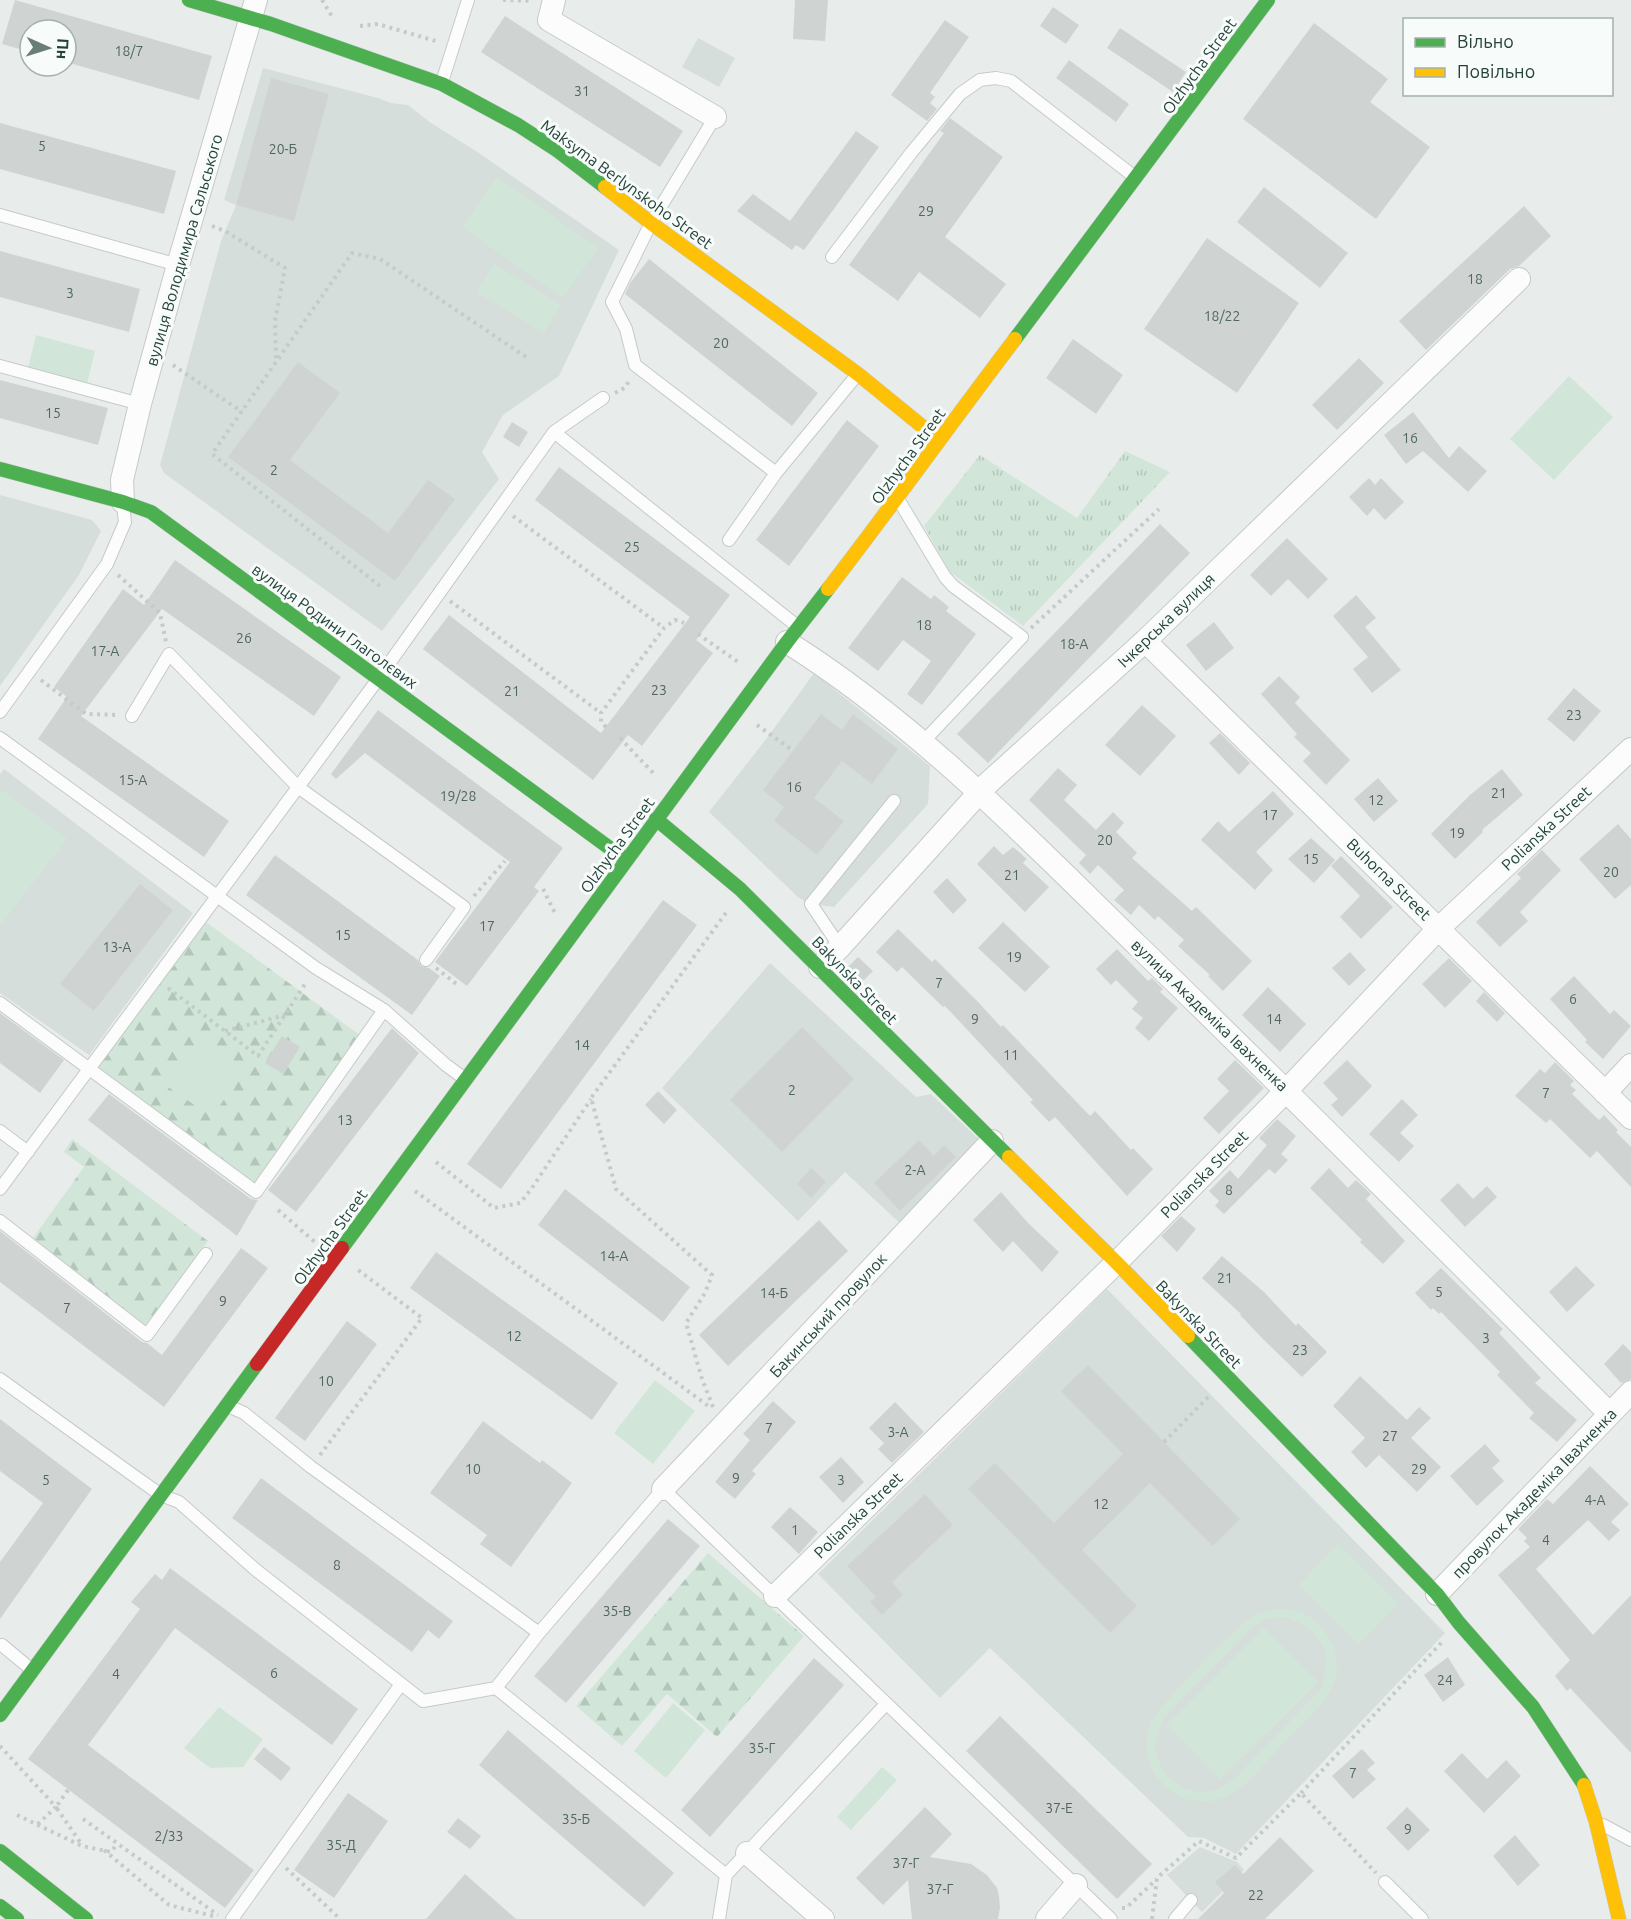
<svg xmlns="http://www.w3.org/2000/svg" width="1631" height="1919" font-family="Ubuntu,sans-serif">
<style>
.built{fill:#d6dedb}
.grass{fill:url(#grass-tufts)}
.forest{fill:url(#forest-firs)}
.park{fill:#d1e6d8;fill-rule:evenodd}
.building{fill:#cfd4d2}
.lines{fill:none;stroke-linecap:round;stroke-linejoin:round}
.lane-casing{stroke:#c5cac8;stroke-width:14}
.street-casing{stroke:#c5cac8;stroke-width:24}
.fast-casing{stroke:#c3cbc8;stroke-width:15}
.slow-casing{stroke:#c3cbc8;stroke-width:15}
.jam-casing{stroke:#c3cbc8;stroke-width:15}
.path{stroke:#c3ccca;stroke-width:4;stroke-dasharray:3 4.5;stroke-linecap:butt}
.lane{stroke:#fcfcfc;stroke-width:12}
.street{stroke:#fcfcfc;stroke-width:22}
.fast{stroke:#4caf50;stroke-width:14}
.slow{stroke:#ffc107;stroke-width:14}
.jam{stroke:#c62828;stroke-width:14}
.labels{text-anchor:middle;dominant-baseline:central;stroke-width:6;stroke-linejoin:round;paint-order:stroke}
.number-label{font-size:14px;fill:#506761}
.street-label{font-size:16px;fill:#24423a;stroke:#f7fbf9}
</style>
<defs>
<pattern id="grass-tufts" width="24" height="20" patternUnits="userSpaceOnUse" patternTransform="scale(1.5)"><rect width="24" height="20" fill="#d1e6d8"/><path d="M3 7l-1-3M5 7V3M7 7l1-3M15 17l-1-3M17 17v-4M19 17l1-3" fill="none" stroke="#b3c6ba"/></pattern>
<pattern id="forest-firs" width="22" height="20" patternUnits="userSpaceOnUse" patternTransform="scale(1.5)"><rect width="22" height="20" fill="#d1e6d8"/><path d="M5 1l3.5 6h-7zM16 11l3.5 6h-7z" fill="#b3c6ba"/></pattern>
</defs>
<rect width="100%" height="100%" fill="#e8edeb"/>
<!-- built -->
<path class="built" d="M698,38L735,58L719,87L682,67Z
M263,68L378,98L391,103L408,105L431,123L476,151L619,250L559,376L503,415L482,452L499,479L382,631L164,473L160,465L221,241L236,205L224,200Z
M0,495L92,520L101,531L79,575L0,686Z
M814,673L930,766L928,804L834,907L811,904L799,898L709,812L770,734Z
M4,769L193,913L89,1055L0,993V774Z
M770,963L916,1097L931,1094L982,1142L904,1227L845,1172L798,1221L662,1088Z
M1107,1289L1445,1633L1236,1854L1204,1838L1188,1837L990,1648L940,1698L818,1574Z
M1200,1847L1237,1862L1244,1870L1202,1912L1167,1875Z"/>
<!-- grass -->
<path class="grass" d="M1125,451L1170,472L1023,626L949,571L924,526L980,455L1077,518Z"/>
<!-- forest -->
<path class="forest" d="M206,922L361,1036L252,1186L96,1068Z
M72,1139L208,1241L145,1326L33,1238L84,1167L64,1152Z
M708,1553L804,1636L717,1737L667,1694L622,1746L576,1706Z"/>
<!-- park -->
<path class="park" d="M497,177L598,248L563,298L462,227Z
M494,264L561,305L544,333L477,292Z
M36,335L95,351L87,384L28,368Z
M1569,376L1613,417L1554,480L1510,439Z
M2,790L67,839L0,925V793Z
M213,1047L245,1069L212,1117L164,1084L186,1051Z
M655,1380L695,1411L653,1464L614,1433Z
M1338,1544L1398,1603L1359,1644L1299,1585Z
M1280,1609C1287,1610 1296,1610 1302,1613C1330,1625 1346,1662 1331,1689C1319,1711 1297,1729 1280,1747C1264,1764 1248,1785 1227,1796C1216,1802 1203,1802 1192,1800C1176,1797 1165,1788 1156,1775C1146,1761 1144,1739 1151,1723C1160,1705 1240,1621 1258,1613C1265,1611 1273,1610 1280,1609ZM1285,1617C1323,1629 1336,1656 1319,1692L1233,1780C1228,1783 1222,1788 1216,1790C1187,1799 1157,1776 1155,1746C1155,1735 1161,1725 1166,1715L1252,1627L1267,1619Z
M1264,1628L1318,1682L1220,1779L1167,1725Z
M673,1703L705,1730L666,1778L634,1751Z
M219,1707L263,1739L243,1767L210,1768L184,1748Z
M882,1767L897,1780L851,1830L837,1817Z"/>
<!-- building -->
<path class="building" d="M15,0L212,56L199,100L66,62V30H30V52L2,44Z
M795,0H828L825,41L793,39Z
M1053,7L1079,25L1066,44L1040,26Z
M505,16L683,131L660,167L481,52Z
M945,20L969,37L930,93L935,97L930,103L937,109L927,121L891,95Z
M1314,23L1388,79L1370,102L1430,147L1376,219L1243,119Z
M1120,28L1186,72L1173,92L1107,48Z
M1069,60L1129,104L1116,122L1056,78Z
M271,78L329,94L294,221L236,205Z
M950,118L1003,157L945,237L1006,284L980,318L919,272L898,301L849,265L944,133L940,131Z
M0,123L176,171L164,214L0,169Z
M856,131L879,147L804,250L796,245L792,250L737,211L753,194L790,221Z
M1264,187L1348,253L1320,288L1237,222Z
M1524,206L1551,236L1519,266L1510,269L1426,350L1399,321Z
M1207,238L1299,303L1237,393L1144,329Z
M0,251L140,289L129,332L0,297Z
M649,259L818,393L792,426L625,294L630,283Z
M1073,339L1123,375L1096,414L1046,378Z
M1359,358L1384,383L1337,430L1312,405Z
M298,362L340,393L290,460L388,533L428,480L455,499L395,581L228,457Z
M0,380L108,408L98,445L0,418Z
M1413,412L1449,458L1459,446L1487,471L1468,492L1423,451L1406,464L1384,435Z
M847,420L879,446L789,566L756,540Z
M512,422L528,432L519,447L503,437Z
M559,467L730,595L696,640L713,653L642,746L628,735L593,780L423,649L449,615L601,733L690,617L535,500Z
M1369,478L1375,485L1381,478L1404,502L1385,520L1374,508L1367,516L1349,497Z
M1160,524L1190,553L988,763L957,734Z
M1287,538L1328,579L1308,599L1288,579L1271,596L1250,575Z
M175,560L341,677L314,716L162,609L81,716L229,821L204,857L38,739L67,697L54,687L123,589L144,605Z
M902,577L931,599L934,595L949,607L946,611L976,634L922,705L907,694L931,661L903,640L878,671L848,648Z
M1356,595L1376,618L1365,627L1401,670L1372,693L1353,669L1368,657L1333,616Z
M1214,622L1234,648L1206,671L1186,645Z
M1279,676L1300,697L1295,703L1350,760L1326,785L1303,761L1311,753L1294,737L1297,734L1261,694Z
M1574,688L1601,711L1574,742L1547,719Z
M1142,705L1176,736L1140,776L1105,745Z
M378,710L563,848L534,887L539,891L467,986L435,962L510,862L365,753L336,779L331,774Z
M821,714L842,730L853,714L898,749L872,784L842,761L814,798L844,821L817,855L774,821L784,807L763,790Z
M1220,733L1250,763L1239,775L1209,743Z
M1058,768L1077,785L1064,800L1096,830L1113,812L1124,823L1116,832L1137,853L1132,858L1192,911L1196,907L1252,961L1223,991L1208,976L1210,975L1178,946L1184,940L1158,916L1155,920L1139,905L1131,915L1114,900L1124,890L1098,865L1090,874L1079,863L1086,855L1029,800Z
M1502,769L1523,795L1482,830L1483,832L1455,859L1431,834L1470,795Z
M1378,778L1398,801L1374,822L1354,799Z
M1273,791L1294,814L1256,852L1273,870L1255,890L1201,840L1218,821L1229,832Z
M1618,824L1631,839V885L1615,899L1579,859Z
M1311,838L1335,860L1314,883L1288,859Z
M994,846L1003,855L1013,847L1027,859L1023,863L1049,887L1025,912L977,864Z
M1542,850L1561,870L1520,912L1528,921L1500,947L1476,922L1521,878L1517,874Z
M275,855L418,960L421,966L429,968L440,976L412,1015L246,895Z
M1341,856L1393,907L1361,939L1340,917L1360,896L1331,866Z
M947,878L967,900L953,914L933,892Z
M140,884L173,910L94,1011L60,984Z
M663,900L697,925L501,1189L467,1164Z
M1003,922L1050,967L1025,992L978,948Z
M898,929L932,962L935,959L979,1003L1001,1027L1003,1025L1090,1116L1095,1111L1131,1150L1133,1148L1153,1169L1127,1196L1055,1117L1049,1122L1030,1102L1033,1100L945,1006L943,1007L902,967L897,972L876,952Z
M1117,949L1148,981L1152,978L1163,989L1160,992L1178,1008L1149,1041L1135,1028L1143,1018L1132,1009L1138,1002L1116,980L1111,985L1096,969Z
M1350,952L1366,970L1349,986L1332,968Z
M858,957L873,971L861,983L847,968Z
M1449,958L1472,981L1445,1008L1422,984Z
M1574,976L1610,1014L1614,1010L1631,1026L1603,1059L1585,1042L1587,1040L1550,999Z
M1268,987L1306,1024L1280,1052L1242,1015Z
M1484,992L1505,1013L1497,1022L1476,1001Z
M0,1013L64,1060L40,1093L0,1063Z
M802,1027L854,1079L782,1152L730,1100Z
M392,1028L419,1053L296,1212L268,1190Z
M282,1036L300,1047L283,1074L265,1063Z
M1235,1060L1264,1088L1219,1134L1203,1118L1229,1091L1217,1079Z
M1347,1060L1372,1086L1342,1117L1331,1105L1338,1099L1323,1083Z
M1555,1062L1574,1081L1570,1085L1576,1090L1572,1094L1599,1120L1604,1115L1618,1130L1616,1132L1631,1147V1187L1597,1151L1590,1158L1550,1119L1546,1123L1515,1096L1540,1069L1545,1073Z
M658,1091L677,1110L664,1124L645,1105Z
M109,1094L251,1199L258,1200L237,1236L88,1120Z
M1402,1099L1418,1115L1400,1133L1414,1146L1399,1162L1369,1134Z
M1277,1119L1296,1136L1281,1154L1288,1160L1275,1174L1269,1169L1224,1214L1215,1206L1219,1201L1209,1191L1230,1170L1238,1179L1267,1145L1259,1138Z
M919,1140L934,1156L944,1145L956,1157L900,1211L874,1183Z
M811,1168L826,1182L811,1198L797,1184Z
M1329,1168L1348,1188L1356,1180L1371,1194L1366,1199L1405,1241L1383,1264L1360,1242L1362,1240L1310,1188Z
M1458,1183L1473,1199L1487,1186L1497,1197L1465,1227L1440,1200Z
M565,1189L690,1287L663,1322L538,1225Z
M1001,1192L1028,1223L1059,1252L1042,1272L1013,1241L1003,1252L973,1220Z
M1181,1216L1196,1229L1177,1252L1161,1236Z
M819,1220L848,1251L728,1366L699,1335Z
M0,1231L142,1342L147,1343L162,1355L241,1248L268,1268L164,1407L0,1282Z
M436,1252L618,1383L592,1420L410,1288Z
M1222,1256L1264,1292L1296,1326L1298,1323L1327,1352L1302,1377L1263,1339L1240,1315L1241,1314L1202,1278Z
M1576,1266L1595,1285L1567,1312L1549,1292Z
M1441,1268L1503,1329L1499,1333L1541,1378L1535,1383L1577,1420L1557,1442L1529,1418L1534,1413L1497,1375L1500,1372L1441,1312L1439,1314L1433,1308L1431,1310L1415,1293Z
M347,1321L377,1344L305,1441L275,1418Z
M1623,1344L1631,1352V1379L1621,1383L1604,1364Z
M1088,1365L1240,1519L1213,1546L1150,1483L1082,1550L1137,1606L1110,1633L968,1489L995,1463L1054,1523L1123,1454L1061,1391Z
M1360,1376L1407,1420L1419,1407L1431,1418L1411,1438L1441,1467L1417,1492L1379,1455L1366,1468L1351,1452L1365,1438L1333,1406Z
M773,1401L796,1422L752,1471L756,1474L735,1499L715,1482L750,1440L743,1434Z
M895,1402L924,1432L892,1463L878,1449L884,1443L869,1428Z
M0,1419L92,1489L0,1619V1562L43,1503L0,1471Z
M483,1421L540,1463L542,1460L572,1483L511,1567L480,1544L487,1535L430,1493Z
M1485,1444L1500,1461L1492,1468L1504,1481L1477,1506L1450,1476Z
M841,1457L864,1482L843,1503L819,1477Z
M1590,1466L1629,1504L1611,1522L1620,1530L1609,1541L1588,1520L1536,1569L1593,1635L1631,1595V1753L1570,1688L1567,1691L1555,1676L1570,1660L1498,1575L1530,1547L1524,1541L1527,1538L1518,1529L1547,1499L1553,1504Z
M261,1478L453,1621L439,1639L428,1630L412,1652L232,1518Z
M925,1494L953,1525L892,1582L903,1595L882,1615L870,1602L876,1597L847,1566Z
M790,1507L818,1532L799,1554L771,1527Z
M668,1519L700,1546L566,1703L534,1676Z
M170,1568L358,1709L332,1745L175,1628L88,1745L254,1870L225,1908L28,1759L140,1609L131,1602L155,1574L162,1580Z
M1448,1657L1465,1685L1443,1702L1424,1675Z
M814,1658L844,1685L710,1837L681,1810Z
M1000,1716L1152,1864L1117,1899L966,1751Z
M508,1730L674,1873L644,1907L479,1765Z
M264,1747L291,1768L281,1781L254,1759Z
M1362,1749L1375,1763L1367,1770L1376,1779L1353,1799L1332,1776Z
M1462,1753L1487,1779L1506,1760L1521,1776L1484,1813L1444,1771Z
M348,1793L388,1821L334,1898L294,1870Z
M925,1807L952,1834L930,1857L971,1864L987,1875L997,1888L999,1896L1000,1908L998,1919H912L908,1880L883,1905L856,1878Z
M1407,1807L1430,1830L1408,1851L1386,1828Z
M458,1818L481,1836L470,1849L447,1832Z
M1515,1835L1540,1865L1518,1886L1493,1856Z
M1280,1837L1314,1871L1265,1919H1198L1224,1893L1215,1882L1235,1865L1243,1874Z
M465,1874L516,1919H426Z"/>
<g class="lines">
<defs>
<path id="lane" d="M442,82L468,0
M715,117L651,223L612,302L626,329L635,365L776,473
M0,215L178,265
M832,257L911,153L960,94L980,80L996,78L1011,81L1136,178
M0,366L140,404
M554,432L797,626
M898,499L945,577L953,586L1022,637L923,742
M729,540L776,473L857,375
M0,712L107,564L125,522L123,505
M132,716L169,654L298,787L464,907L426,960
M0,738L316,968L384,1010L446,1065L465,1079
M840,947L811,904L894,801
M0,1003L256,1192L384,1010
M0,1131L28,1152
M0,1189L373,686L554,432L603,398
M0,1221L147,1335L206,1254
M0,1379L137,1478L161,1495L179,1502L256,1570L423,1701L496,1688L726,1875L719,1919
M228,1406L244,1413L311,1467L539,1633
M2,1645L32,1670
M496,1688L539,1633L663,1489L1111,1919
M1603,1825L1631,1840
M726,1875L886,1704
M1385,1882L1422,1919
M232,1919L401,1684
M1175,1919L1191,1900"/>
<path id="street" d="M554,0L549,20L715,117
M123,502L122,480L140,404L178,265L256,0
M1145,641L1631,1118
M787,642C919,725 1027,838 1138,946C1297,1100 1453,1257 1610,1414
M820,967L840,947L986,785L1145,641L1519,279
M1605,1093L1631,1065
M663,1489L992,1141
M1437,1594L1631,1392
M775,1596L1122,1257L1287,1090L1439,928L1631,749
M747,1853L823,1919
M1047,1919L1076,1885"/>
<path id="fast" d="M189,0L271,24L442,84L518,125L558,151L605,187
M1015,339L1268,0
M0,469L123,502L151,512L626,860
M656,819L740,889L1009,1157
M342,1248L787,642L828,589
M1188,1336L1437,1594L1459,1623L1533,1707L1584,1785
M0,1715L257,1364
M0,1851L86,1919
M0,1906L17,1919"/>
<path id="slow" d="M605,187L651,223L858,374L939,440
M828,589C892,506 952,422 1015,339
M1009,1157L1116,1262L1188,1336
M1584,1785L1596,1822L1619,1919"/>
<path id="jam" d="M257,1364L342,1248"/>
</defs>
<!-- lane casing -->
<use href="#lane" class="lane-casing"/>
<!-- street casing -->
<use href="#street" class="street-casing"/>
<!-- fast casing -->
<use href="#fast" class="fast-casing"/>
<!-- slow casing -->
<use href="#slow" class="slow-casing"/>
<!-- jam casing -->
<use href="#jam" class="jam-casing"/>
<!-- path -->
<path class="path" d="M322,0L333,18
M503,0L533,1
M360,26L378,24L439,42
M212,226L225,231L285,268L275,321L276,361
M173,365L242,412
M615,393L626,387L630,378
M513,516L664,628
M118,575L160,613L166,642
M380,586L212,454L352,253L380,259L529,359
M450,601L601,713
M1031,628L1159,509
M698,634L741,664
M41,680L86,714L118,715
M757,725L792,750
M606,727L601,722V713L664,628L675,620L684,623
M620,738L656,776
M543,889L556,915
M474,896L505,861
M436,968L459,986
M168,988L258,1056L307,981
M225,1031L285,1015
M436,1162L494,1208L520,1203L532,1188L591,1099
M415,1191L711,1408
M278,1210L316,1243
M713,1407L702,1379L686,1323L705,1293L712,1275L616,1189L591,1098L728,910
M1164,1442L1210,1395
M320,1455L422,1318L358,1270
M0,1746L56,1807L37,1825
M68,1790L56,1807L82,1845
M1301,1793L1442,1642
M17,1815L82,1846L111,1852L117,1844
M83,1819L218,1915
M104,1850L169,1905L217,1917
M286,1868L340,1919
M1122,1908H1126L1157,1879
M1152,1919L1157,1878L1199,1841L1236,1858L1301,1793L1376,1873"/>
<!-- lane -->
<use href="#lane" class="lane"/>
<!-- street -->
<use href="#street" class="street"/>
<!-- fast -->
<use href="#fast" class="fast"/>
<!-- slow -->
<use href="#slow" class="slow"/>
<!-- jam -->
<use href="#jam" class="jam"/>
</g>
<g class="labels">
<!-- number labels -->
<g class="number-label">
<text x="129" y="51">18/7</text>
<text x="582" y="91">31</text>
<text x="42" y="146">5</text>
<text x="283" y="149">20-Б</text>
<text x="926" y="211">29</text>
<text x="1475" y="279">18</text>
<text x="70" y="293">3</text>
<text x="1222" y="316">18/22</text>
<text x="721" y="343">20</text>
<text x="53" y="413">15</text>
<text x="1410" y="438">16</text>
<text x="274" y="470">2</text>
<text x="632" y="547">25</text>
<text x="924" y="625">18</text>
<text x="244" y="638">26</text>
<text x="1074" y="644">18-А</text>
<text x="105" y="651">17-А</text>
<text x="659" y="690">23</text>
<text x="512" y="691">21</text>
<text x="1574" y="715">23</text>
<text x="133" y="780">15-А</text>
<text x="794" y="787">16</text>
<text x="1499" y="793">21</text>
<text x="458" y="796">19/28</text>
<text x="1376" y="800">12</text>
<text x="1270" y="815">17</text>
<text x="1457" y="833">19</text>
<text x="1105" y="840">20</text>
<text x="1311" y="859">15</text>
<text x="1611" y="872">20</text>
<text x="1012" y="875">21</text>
<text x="487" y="926">17</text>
<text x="343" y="935">15</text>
<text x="117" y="947">13-А</text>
<text x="1014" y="957">19</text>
<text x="939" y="983">7</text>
<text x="1573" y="999">6</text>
<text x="975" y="1019">9</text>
<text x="1274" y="1019">14</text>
<text x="582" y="1045">14</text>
<text x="1011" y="1055">11</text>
<text x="792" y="1090">2</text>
<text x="1546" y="1093">7</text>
<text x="345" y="1120">13</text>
<text x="915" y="1170">2-А</text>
<text x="1229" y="1190">8</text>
<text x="614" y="1256">14-А</text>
<text x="1225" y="1278">21</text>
<text x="1439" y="1292">5</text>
<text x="774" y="1293">14-Б</text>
<text x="223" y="1301">9</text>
<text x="67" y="1308">7</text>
<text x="514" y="1336">12</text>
<text x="1486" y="1338">3</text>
<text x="1300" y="1350">23</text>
<text x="326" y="1381">10</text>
<text x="769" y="1428">7</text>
<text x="898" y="1432">3-А</text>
<text x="1390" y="1436">27</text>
<text x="473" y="1469">10</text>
<text x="1419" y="1469">29</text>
<text x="736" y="1478">9</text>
<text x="46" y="1480">5</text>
<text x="841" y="1480">3</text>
<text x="1595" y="1500">4-А</text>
<text x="1101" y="1504">12</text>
<text x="795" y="1530">1</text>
<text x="1546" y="1540">4</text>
<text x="337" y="1565">8</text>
<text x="617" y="1611">35-В</text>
<text x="274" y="1673">6</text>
<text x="116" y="1674">4</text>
<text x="1445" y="1680">24</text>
<text x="762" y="1748">35-Г</text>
<text x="1353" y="1773">7</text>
<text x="1059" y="1808">37-Е</text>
<text x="576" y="1819">35-Б</text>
<text x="1408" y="1829">9</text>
<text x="169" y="1836">2/33</text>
<text x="341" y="1845">35-Д</text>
<text x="906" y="1863">37-Г</text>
<text x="940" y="1889">37-Г</text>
<text x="1256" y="1895">22</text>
</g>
<!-- street labels -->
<g class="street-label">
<text transform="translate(1199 66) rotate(-54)">Olzhycha Street</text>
<text transform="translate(627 184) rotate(36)">Maksyma Berlynskoho Street</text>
<text transform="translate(184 250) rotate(-74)">вулиця Володимира Сальського</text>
<text transform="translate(908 456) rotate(-54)">Olzhycha Street</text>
<text transform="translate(1166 620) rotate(-44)">Ічкерська вулиця</text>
<text transform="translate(335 626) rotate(36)">вулиця Родини Глаголєвих</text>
<text transform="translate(1546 828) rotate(-43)">Polianska Street</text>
<text transform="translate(617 845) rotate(-54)">Olzhycha Street</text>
<text transform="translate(1389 879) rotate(44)">Buhorna Street</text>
<text transform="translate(855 980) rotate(46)">Bakynska Street</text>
<text transform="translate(1210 1015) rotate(44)">вулиця Академіка Івахненка</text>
<text transform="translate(1204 1174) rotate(-45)">Polianska Street</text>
<text transform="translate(330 1237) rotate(-54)">Olzhycha Street</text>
<text transform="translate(828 1315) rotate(-47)">Бакинський провулок</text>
<text transform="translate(1199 1324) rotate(46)">Bakynska Street</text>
<text transform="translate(1534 1493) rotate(-46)">провулок Академіка Івахненка</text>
<text transform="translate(858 1515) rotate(-44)">Polianska Street</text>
</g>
</g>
<!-- legend -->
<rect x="1403" y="18" width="210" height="78" fill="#f7fbf9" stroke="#a3b1ad" stroke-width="1.5"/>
<rect x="1415" y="38" width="30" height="9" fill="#4caf50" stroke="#a3b1ad" stroke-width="1.5"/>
<text x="1457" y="48" font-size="18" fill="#24423a">Вільно</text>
<rect x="1415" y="68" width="30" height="9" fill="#ffc107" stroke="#a3b1ad" stroke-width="1.5"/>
<text x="1457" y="78" font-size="18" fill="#24423a">Повільно</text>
<!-- north arrow -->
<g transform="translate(48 48) rotate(93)"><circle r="28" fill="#f7fbf9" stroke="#a3b1ad" stroke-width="1.5"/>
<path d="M0-4.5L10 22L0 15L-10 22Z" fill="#697e78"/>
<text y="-9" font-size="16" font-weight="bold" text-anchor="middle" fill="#24423a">Пн</text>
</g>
</svg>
